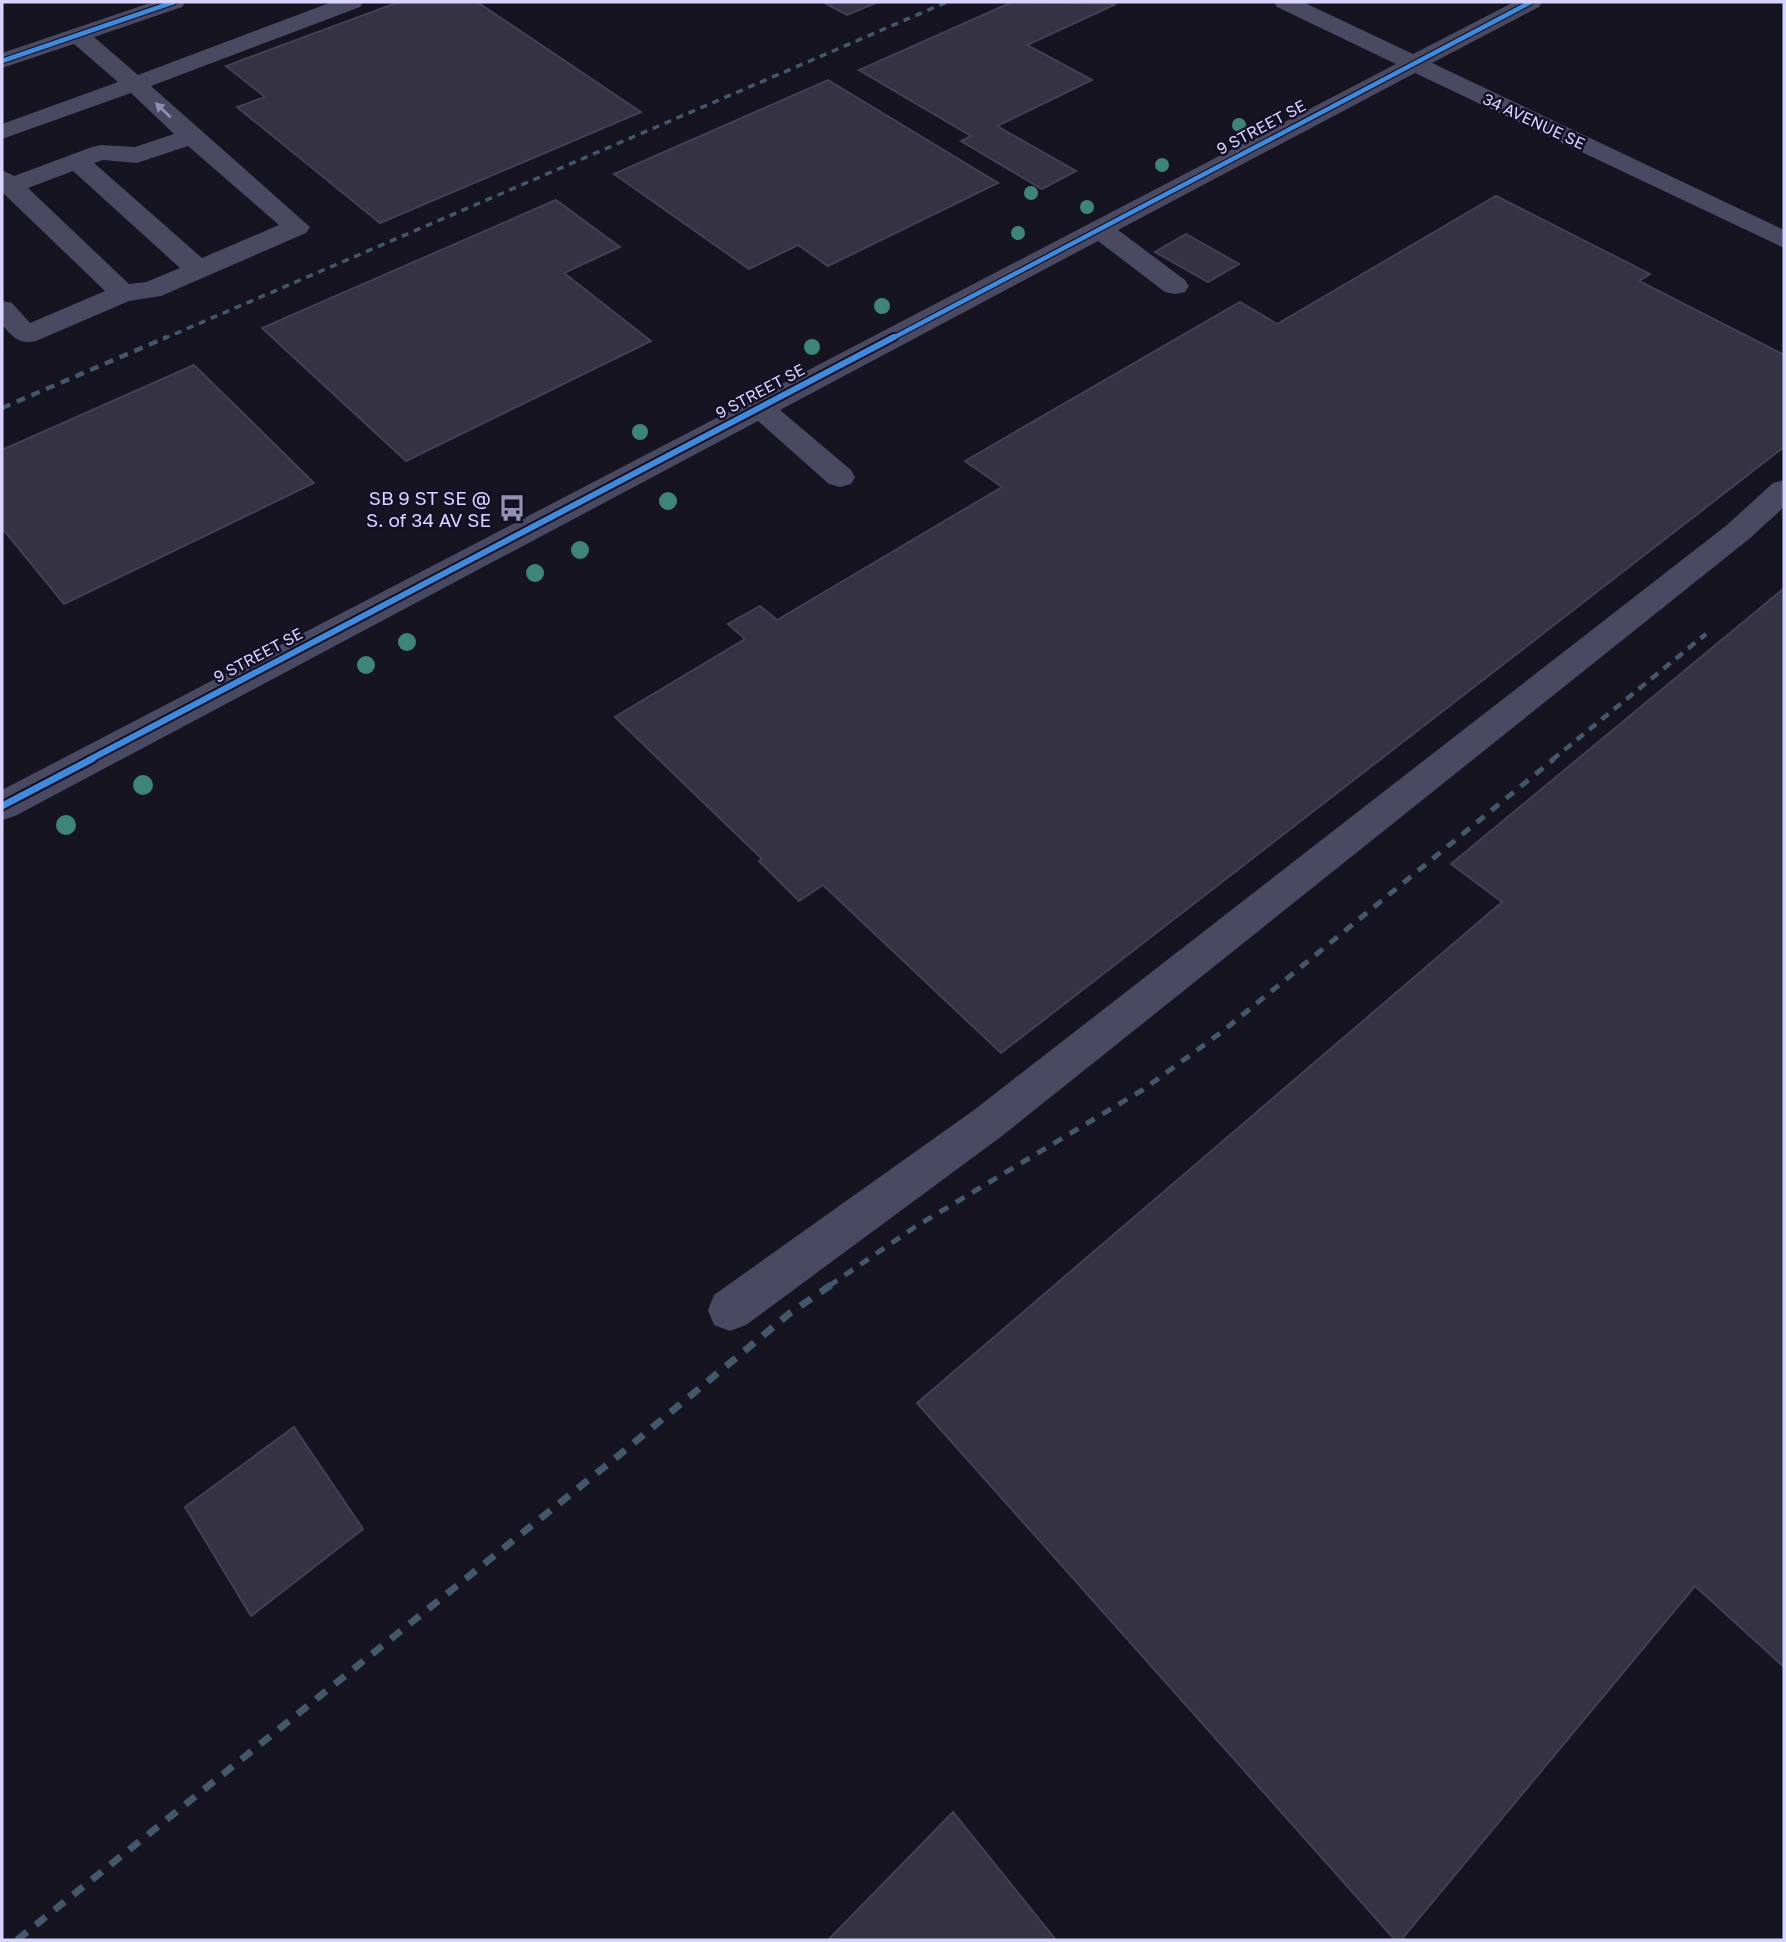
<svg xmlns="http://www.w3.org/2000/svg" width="1786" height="1942" font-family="'Golos Text',sans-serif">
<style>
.building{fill:#343243;stroke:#433f54;stroke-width:2}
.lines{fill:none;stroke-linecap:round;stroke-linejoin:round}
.minor{fill:#4a4962;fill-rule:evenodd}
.rail-far3{stroke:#43596b;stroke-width:3.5;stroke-dasharray:7 6;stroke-linecap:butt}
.rail-far2{stroke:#43596b;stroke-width:4.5;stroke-dasharray:9 7;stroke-linecap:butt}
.rail-far1{stroke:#43596b;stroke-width:5;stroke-dasharray:10 9;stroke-linecap:butt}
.rail{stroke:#43596b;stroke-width:7;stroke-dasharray:13 11;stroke-linecap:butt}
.cycleway-far2-casing{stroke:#130f26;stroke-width:7}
.cycleway-far1-casing{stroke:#130f26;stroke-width:10}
.cycleway-casing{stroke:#130f26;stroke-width:11}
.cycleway-far2{stroke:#408adc;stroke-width:4.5}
.cycleway-far1{stroke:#408adc;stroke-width:6}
.cycleway{stroke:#408adc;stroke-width:7}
.tree{fill:#3e8478}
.oneway{fill:#928eb0}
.labels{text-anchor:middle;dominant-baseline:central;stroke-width:5;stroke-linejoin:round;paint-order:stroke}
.far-street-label{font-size:16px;fill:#d9d4ff;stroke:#130f26}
.poi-label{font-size:19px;fill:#d9d4ff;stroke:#130f26;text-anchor:end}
</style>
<rect width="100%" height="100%" fill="#161421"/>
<!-- building -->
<path class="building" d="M399,2H477L641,112L380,223L237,107L265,97L226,66Z
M823,2H878L847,15Z
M1012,2L1116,4L1027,45L1092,80L997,126L1076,171L1042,189L961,141L971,136L859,70Z
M828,80L998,183L828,266L798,245L749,269L614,174Z
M1496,196L1650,274L1639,281L1784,355V447L1001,1053L823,885L799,901L759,861L762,859L615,717L745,639L728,624L760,606L777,620L1002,487L965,461L1240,302L1277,324Z
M556,200L620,247L564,273L651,341L406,461L262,328Z
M1186,234L1239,264L1208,282L1155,252Z
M194,365L314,483L64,604L2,528V450Z
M1782,590L1784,591V1667L1695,1586L1401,1940H1395L917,1403L1502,902L1451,864Z
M294,1427L363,1529L251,1616L185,1507Z
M953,1812L1056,1940H828Z"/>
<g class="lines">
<!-- minor -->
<path class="minor" d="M153,2H185L182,7L94,37L138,75L332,2H363L360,7L151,86L310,227L306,233L161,296L129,301L36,341C19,345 13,337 2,325V301L12,303L30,323L105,291L2,192V170L14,176L92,147L101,145L135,147L174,134L131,93L2,139V124L118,82L74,44L2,68V53ZM188,146L279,225L202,258L94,163L103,160L137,163ZM73,171L180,268L146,282L129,284L28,188Z
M1274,2H1303L1413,54L1514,2H1542L1539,7L1432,63L1784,230V248L1415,73L1118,230L1185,280L1189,286L1185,292L1175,294L1165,292L1098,241L780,410L851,470L855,477L851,484L840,487L829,484L758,421L15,816L2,820V790L1396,64L1277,7Z
M1784,480V507L1749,539L1002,1136L746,1325L730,1331L714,1325L708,1310L714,1295L974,1110L1727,525L1773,483Z"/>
<!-- rail-far3 -->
<path class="rail-far3" d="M163,339L947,2"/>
<!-- rail-far2 -->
<path class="rail-far2" d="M2,408L167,337
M1552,760L1706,634"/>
<!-- rail-far1 -->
<path class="rail-far1" d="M829,1286L915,1227L1144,1089L1223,1031L1554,759"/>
<!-- rail -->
<path class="rail" d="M17,1940L618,1456L790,1313L831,1285"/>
<defs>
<path id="cycleway-far2" d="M2,61L174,2
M891,339L1531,2"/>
<path id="cycleway-far1" d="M89,760L894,337"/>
<path id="cycleway" d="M2,806L92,759"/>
</defs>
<!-- cycleway-far2 casing -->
<use href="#cycleway-far2" class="cycleway-far2-casing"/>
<!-- cycleway-far1 casing -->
<use href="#cycleway-far1" class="cycleway-far1-casing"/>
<!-- cycleway casing -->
<use href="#cycleway" class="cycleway-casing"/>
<!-- cycleway-far2 -->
<use href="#cycleway-far2" class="cycleway-far2"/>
<!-- cycleway-far1 -->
<use href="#cycleway-far1" class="cycleway-far1"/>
<!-- cycleway -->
<use href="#cycleway" class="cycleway"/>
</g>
<!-- trees -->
<g class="tree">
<circle cx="1239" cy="125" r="7"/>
<circle cx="1162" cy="165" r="7"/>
<circle cx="1031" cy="193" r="7"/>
<circle cx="1087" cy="207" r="7"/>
<circle cx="1018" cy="233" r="7"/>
<circle cx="882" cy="306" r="8"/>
<circle cx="812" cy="347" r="8"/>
<circle cx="640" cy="432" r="8"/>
<circle cx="668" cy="501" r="9"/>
<circle cx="580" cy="550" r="9"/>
<circle cx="535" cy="573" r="9"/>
<circle cx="407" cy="642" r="9"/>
<circle cx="366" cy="665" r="9"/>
<circle cx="143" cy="785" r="10"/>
<circle cx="66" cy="825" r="10"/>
</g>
<!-- one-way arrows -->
<defs><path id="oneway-solid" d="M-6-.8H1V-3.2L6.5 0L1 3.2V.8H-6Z" transform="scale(1.75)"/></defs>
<use class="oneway" href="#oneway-solid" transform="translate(163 110) rotate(-137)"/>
<!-- icons -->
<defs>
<symbol id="bus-bare" viewBox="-9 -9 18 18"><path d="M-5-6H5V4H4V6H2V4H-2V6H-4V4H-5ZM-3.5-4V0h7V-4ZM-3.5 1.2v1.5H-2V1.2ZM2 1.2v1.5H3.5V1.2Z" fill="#9591b1" stroke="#130f26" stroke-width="2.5" paint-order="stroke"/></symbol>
</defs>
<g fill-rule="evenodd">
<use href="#bus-bare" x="493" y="489" width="38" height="38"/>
</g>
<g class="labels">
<!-- far-street labels -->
<g class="far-street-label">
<text transform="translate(1534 121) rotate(25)">34 AVENUE SE</text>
<text transform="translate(1261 127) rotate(-28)">9 STREET SE</text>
<text transform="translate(760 391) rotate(-28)">9 STREET SE</text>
<text transform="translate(258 655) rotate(-28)">9 STREET SE</text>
</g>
<!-- poi labels -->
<g class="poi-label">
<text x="491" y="497">SB 9 ST SE @<tspan x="491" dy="22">S. of 34 AV SE</tspan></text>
</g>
</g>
<!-- border -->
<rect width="1786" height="1942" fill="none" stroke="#d9d4ff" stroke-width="7"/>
</svg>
